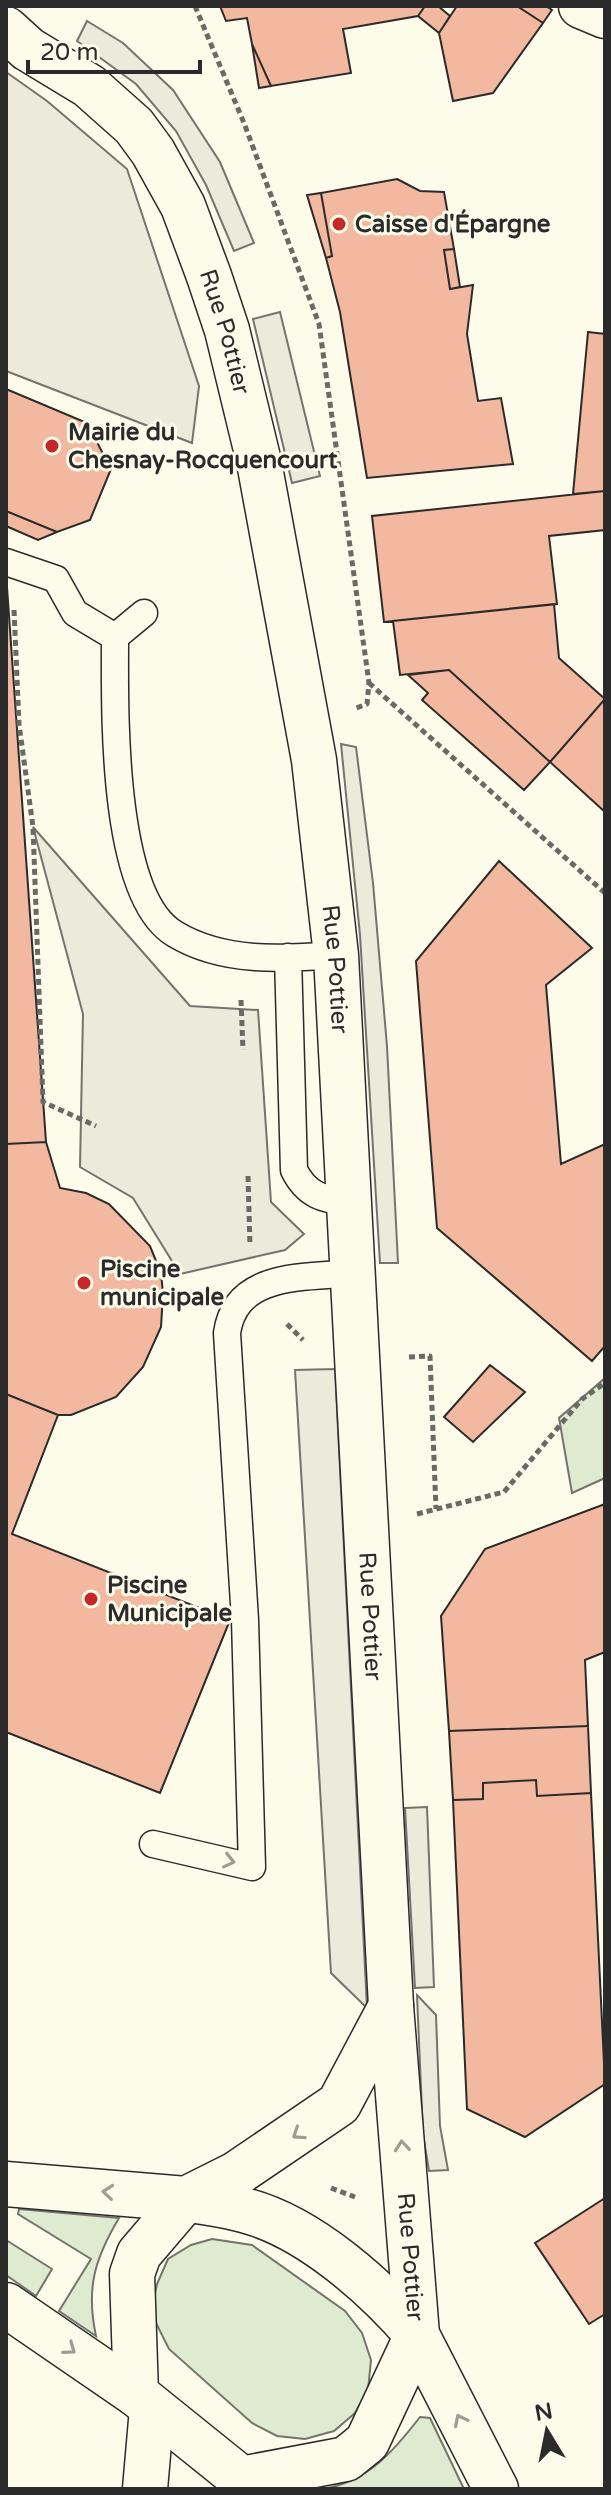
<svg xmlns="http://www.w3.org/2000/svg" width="611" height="2495" font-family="'Varela Round',sans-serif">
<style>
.green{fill:#deebd1;stroke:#74746e;stroke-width:2}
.parking{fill:#eceadb;stroke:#74746e;stroke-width:2}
.building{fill:#f2b8a0;stroke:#2b2b2b;stroke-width:2}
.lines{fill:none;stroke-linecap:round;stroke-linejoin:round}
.lane-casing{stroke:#2b2b2b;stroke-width:29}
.street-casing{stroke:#2b2b2b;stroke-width:47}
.secondary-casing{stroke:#2b2b2b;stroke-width:47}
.path{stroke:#6a6964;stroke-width:5;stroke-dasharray:6 4;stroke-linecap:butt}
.lane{stroke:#fdfbea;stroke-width:26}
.street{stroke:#fdfbea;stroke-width:44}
.secondary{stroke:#fdfbea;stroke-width:44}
.oneway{stroke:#9e9d94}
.poi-dot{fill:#c62828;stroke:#fdfbea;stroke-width:3}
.labels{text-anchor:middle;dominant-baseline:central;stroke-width:6;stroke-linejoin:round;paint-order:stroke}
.poi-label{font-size:24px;font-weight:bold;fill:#2b2b2b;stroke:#fdfbea;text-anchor:start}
.street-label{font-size:24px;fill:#2b2b2b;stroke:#fdfbea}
</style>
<rect width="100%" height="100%" fill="#fdfbea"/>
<!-- green -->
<path class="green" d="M605,1378V1478L572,1493L559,1418Z
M19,2209L119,2218C94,2260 86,2289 96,2336L59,2311L91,2259L18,2214Z
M212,2239L252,2245L345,2311L362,2333L371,2360L368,2390L355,2413L334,2431L305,2439L277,2436L252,2423L169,2349L151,2313L157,2284L168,2259L191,2245Z
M6,2240L52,2269L36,2296L6,2275Z
M420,2417L430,2418L464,2489H323C368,2481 393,2452 420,2417Z"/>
<!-- parking -->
<path class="parking" d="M87,21L123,43L173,90L220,162L254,243L234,251L206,185L176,131L136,84L77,41Z
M6,72L47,101L127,169L199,386L192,443L6,371Z
M280,312L320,476L292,483L253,319Z
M341,744L356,747L373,883L387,1046L398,1263H380L360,935Z
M33,827L190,1006L258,1010L271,1202L304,1234L285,1250L180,1274L133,1198L80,1167L83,1014Z
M335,1369L367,2008L331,1973L295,1370Z
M427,1807L434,1987L415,1988L405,1808Z
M417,1995L436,2015L440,2126L448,2170L429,2171L423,2134Z"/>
<!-- building -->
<path class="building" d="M220,6H425L418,16L343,29L351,73L271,86L252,44L247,18L226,21Z
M425,6H438L450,16L439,33L418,16Z
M457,6H517L543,23L493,93L453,101L439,33Z
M517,6H546L552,10L543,23Z
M252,44L271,86L259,88Z
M397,179L420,191L444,192L454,249L444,250L450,289L473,285L467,334L478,401L501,398L513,464L367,478L340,312L326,258L332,256L321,193Z
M321,193L332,256L326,258L307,195Z
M454,249L460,287L450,289L444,250Z
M588,332L605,334V491L573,494Z
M6,389L87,423L111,469L90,520L57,532L6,511Z
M605,491V530L549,536L557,604L384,622L372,516Z
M6,511L57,532L38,540L6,526Z
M6,573L46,1142L6,1144Z
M554,604L559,658L605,699L550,762L449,670L400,675L393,621Z
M449,670L550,762L524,790L422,700L428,693L408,675Z
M605,699V812L550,762Z
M499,861L592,948L546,985L561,1164L605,1144V1346L592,1361L437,1228L416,961Z
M46,1142L60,1188L86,1193L109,1204L150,1246L161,1273L163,1293L161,1327L143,1367L116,1397L71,1415H58L6,1394V1144Z
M490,1365L525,1392L473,1442L444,1417Z
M6,1394L58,1415L12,1534L230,1620L160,1793L6,1732Z
M605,1504V1652L585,1660L588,1726L449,1731L441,1616L485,1549Z
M588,1726L591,1793L537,1796L536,1780L483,1783V1799L453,1800L449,1731Z
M536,1780L537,1796L591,1793L605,2084L525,2137L467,2109L453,1800L483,1799V1783Z
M605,2198V2314L589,2324L535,2243Z"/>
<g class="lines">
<defs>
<path id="lane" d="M6,562L56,579L75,613L115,637
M115,637C115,704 110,896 175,934C223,963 282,959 336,955
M115,637L144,613
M288,957L294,1170C307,1196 323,1199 350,1203
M153,1844L252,1867L245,1620L227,1333C236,1271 306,1278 354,1273"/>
<path id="street" d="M581,6L605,16
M145,2489L152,2409"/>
<g id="secondary">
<path id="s1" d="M6,29L28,49L89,86L134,126L153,152L183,206L209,276L227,330L259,462L314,760L336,955L391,2006L417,2335L496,2489"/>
<path d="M6,2184L186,2199L236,2174L339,2104L391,2006"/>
<path d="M6,2305L136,2394"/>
<path d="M241,2479L346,2459L367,2442L417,2335C376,2287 310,2228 247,2211C227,2205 206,2203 186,2199L139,2254L132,2274L136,2394L254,2489"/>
</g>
</defs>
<!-- lane casing -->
<use href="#lane" class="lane-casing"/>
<!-- street casing -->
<use href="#street" class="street-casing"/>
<!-- secondary casing -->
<use href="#secondary" class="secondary-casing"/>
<!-- path -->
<path class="path" d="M195,6L244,123L319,324L369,683L367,704L356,708
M14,610L19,724L33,827L43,1102L96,1126
M369,683L605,893
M241,1000L243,1050
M248,1176L250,1246
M287,1324L303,1340
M409,1357L430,1356L436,1509
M417,1514L504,1492L582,1399L605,1383
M331,2188L355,2197"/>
<!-- lane -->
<use href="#lane" class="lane"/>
<!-- street -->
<use href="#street" class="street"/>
<!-- secondary -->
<use href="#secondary" class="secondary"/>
</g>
<!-- one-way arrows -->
<defs><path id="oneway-chevron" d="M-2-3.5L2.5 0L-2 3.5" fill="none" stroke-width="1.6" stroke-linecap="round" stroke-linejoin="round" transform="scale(2)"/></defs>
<g class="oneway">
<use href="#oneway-chevron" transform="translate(229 1861) rotate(13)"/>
<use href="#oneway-chevron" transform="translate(298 2134) rotate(146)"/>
<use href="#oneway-chevron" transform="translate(402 2146) rotate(-95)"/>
<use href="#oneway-chevron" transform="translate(108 2192) rotate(-175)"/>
<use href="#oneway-chevron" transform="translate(70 2349) rotate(36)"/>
<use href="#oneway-chevron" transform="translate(460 2420) rotate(-117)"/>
</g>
<!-- markers -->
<g class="poi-dot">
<circle cx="339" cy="224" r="8"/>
<circle cx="52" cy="446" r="8"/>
<circle cx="84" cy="1283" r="8"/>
<circle cx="91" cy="1599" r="8"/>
</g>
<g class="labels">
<!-- poi labels -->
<g class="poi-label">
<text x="355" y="224">Caisse d'Épargne</text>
<text x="68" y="432">Mairie du<tspan x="68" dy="28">Chesnay-Rocquencourt</tspan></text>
<text x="100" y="1269">Piscine<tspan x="100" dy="28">municipale</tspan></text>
<text x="107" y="1585">Piscine<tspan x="107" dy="28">Municipale</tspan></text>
</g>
<!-- street labels -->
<g class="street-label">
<text stroke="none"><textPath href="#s1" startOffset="388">Rue Pottier</textPath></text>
<text stroke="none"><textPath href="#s1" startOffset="1036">Rue Pottier</textPath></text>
<text stroke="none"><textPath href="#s1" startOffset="1684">Rue Pottier</textPath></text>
<text stroke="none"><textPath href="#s1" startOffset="2326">Rue Pottier</textPath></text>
</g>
</g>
<!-- border -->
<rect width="611" height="2495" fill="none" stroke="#2b2b2b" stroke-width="16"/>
<!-- north arrow -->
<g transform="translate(547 2431) rotate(350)" stroke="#fdfbea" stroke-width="6" paint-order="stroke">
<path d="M0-6L14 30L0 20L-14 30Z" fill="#2b2b2b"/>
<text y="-12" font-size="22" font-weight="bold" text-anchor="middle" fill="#2b2b2b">N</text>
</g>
<!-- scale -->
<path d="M28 60v12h172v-12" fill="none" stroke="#2b2b2b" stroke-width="4"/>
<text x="40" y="60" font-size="24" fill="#2b2b2b" stroke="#fdfbea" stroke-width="6" paint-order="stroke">20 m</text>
</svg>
